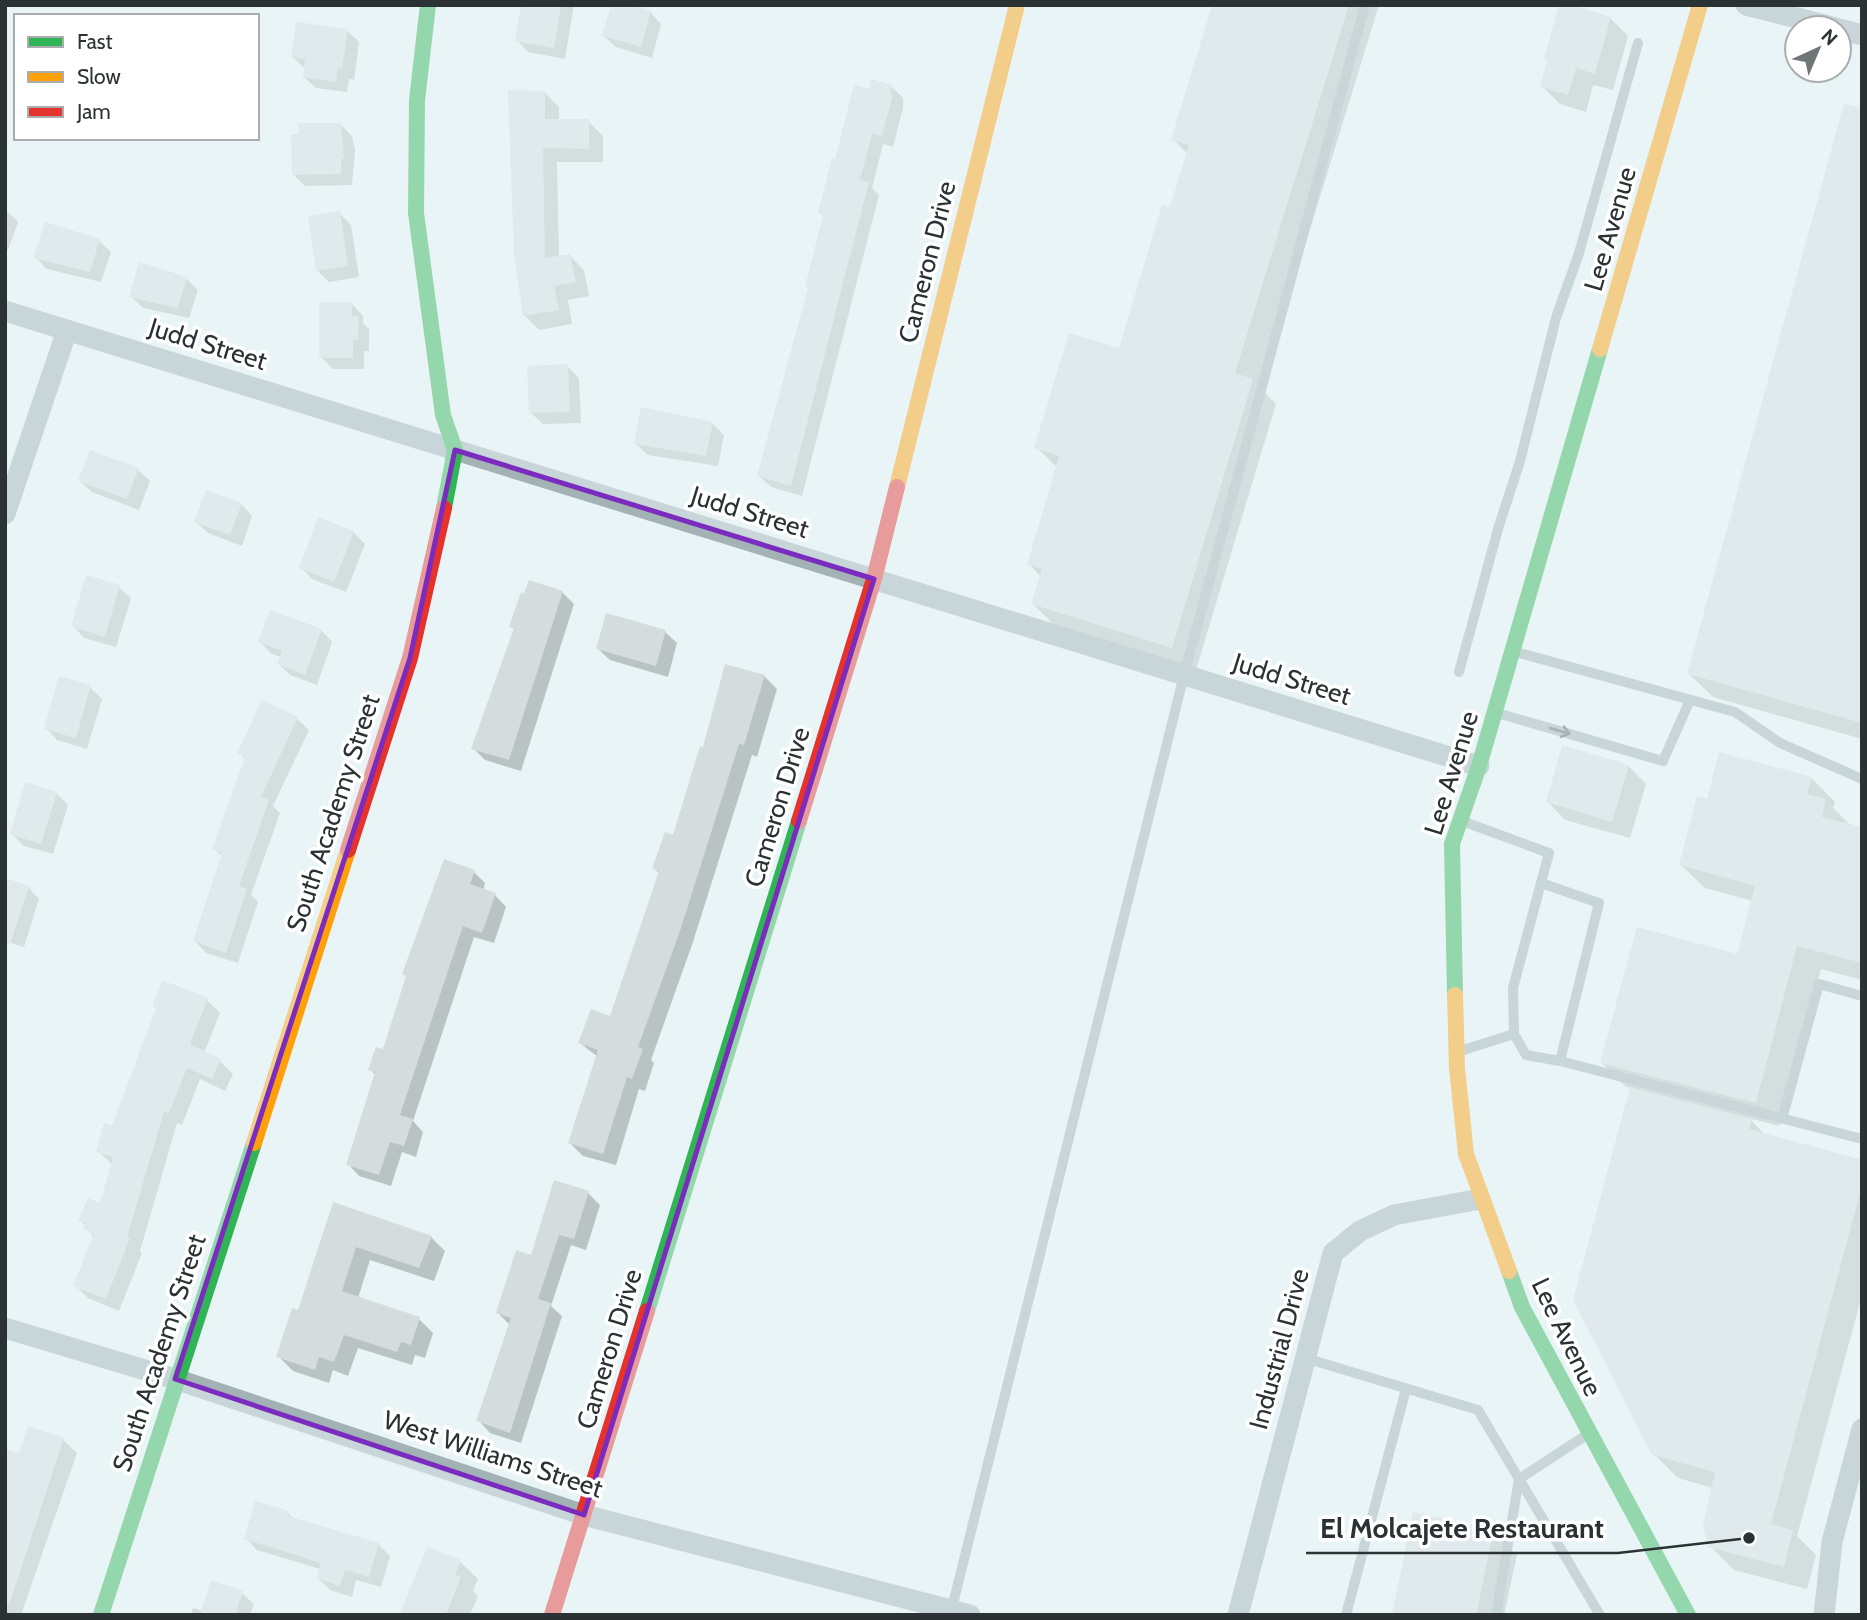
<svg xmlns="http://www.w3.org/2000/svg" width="1867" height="1620" font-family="Cabin,sans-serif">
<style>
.shadow{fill:#0003}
.building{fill:#d4dcde}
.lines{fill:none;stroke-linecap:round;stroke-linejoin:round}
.lane{stroke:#a2b2b5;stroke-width:10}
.street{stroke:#a2b2b5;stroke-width:21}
.fast{stroke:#30b455;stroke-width:16}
.slow{stroke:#ff9f0a;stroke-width:16}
.jam{stroke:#e5322d;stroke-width:16}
.oneway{stroke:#5b6567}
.marked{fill:none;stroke:#7b2cbf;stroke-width:5;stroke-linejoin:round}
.labels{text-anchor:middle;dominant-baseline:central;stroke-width:7;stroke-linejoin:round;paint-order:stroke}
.street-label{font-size:26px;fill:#2b3233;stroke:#fff}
.leader{fill:none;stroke:#2b3233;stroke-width:2.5}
.callout-dot{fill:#2b3233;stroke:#fff;stroke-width:2.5}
.callout-label{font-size:28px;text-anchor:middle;font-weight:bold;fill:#2b3233;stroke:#fff;stroke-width:7;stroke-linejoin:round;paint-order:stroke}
</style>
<rect width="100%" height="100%" fill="#e9f4f6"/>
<!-- shadow -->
<path class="shadow" d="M523,5H574L565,59L528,52L517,40Z
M1214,5H1379L1261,389L1276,404L1196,670L1057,628L1033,604L1041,577L1029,564L1058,468L1036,447L1120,351L1172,209L1188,154L1173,139Z
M650,12L661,24L652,58L616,47L604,36Z
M1610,18L1628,36L1613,90L1593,85L1586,112L1560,104L1542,86Z
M347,31L359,42L354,80L349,79L347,92L316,88L304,77L305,69L293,57Z
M891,86L903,98V108L893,147L883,144L872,188L879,195L802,496L771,487L759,476L809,290L807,287L824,217L820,213L836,161L871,91Z
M544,92L559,107V121H588L603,136V162H557L559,258L570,256L584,270L589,296L568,300L572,324L539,330L525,316Z
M1862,110V739L1713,697L1689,674Z
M340,124L352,136L355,150L352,185L305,186L294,175Z
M5,209L18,222L8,250L5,249Z
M339,213L351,225L359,277L329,282L317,270Z
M99,241L111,252L101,282L47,269L35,257Z
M186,278L198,290L189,318L143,308L131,296Z
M352,304L363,316V323L369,329V351H364V369H333L321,357Z
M567,366L579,378L581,423L543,424L531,413Z
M712,423L724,435L718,466L648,455L636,444Z
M138,470L150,481L139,510L92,492L80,481Z
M241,504L252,516L242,546L208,533L196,522Z
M353,532L365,544L346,592L312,579L301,567Z
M119,587L131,598L116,647L84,638L73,626Z
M562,592L574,604L521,771L485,760L473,748L515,630L511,626Z
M321,630L332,642L317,685L290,675L279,664L281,657L272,654L260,642Z
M665,632L677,643L668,677L610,660L598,649Z
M764,676L777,689L757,757L752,755L693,942L651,1060L654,1063L645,1091L639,1089L616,1165L583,1156L570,1143L598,1057L580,1043L611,1018L660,874L654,868L674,837L704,749Z
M90,687L102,699L87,749L57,740L46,728Z
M297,719L309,730L273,806L280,813L251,895L258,902L238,963L206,953L195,941L223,857L214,849L246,760L239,753Z
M1628,766L1646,784L1630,838L1565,820L1548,802Z
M1811,778L1835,802L1833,808L1849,824L1862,829V980L1821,969L1779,1126L1749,1118L1766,1136L1862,1162V1295L1797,1536L1816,1555L1807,1589L1734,1570L1710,1546L1713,1488L1678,1478L1654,1454L1632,1088L1626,1087L1602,1063L1739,956L1753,901L1705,888L1681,865L1708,801Z
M56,793L68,805L53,854L24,846L12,834Z
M474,872L485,883L483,891L495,895L506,907L494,943L474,937L413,1121L423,1132L416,1157L402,1152L391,1186L359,1176L348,1164L376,1075L370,1069L384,1051Z
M28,887L39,899L24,947L5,941Z
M207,1000L220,1013L204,1053L220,1061L233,1074L225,1091L200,1079L182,1125L177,1123L140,1251L142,1253L119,1311L88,1298L75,1285L94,1238L81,1221L101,1205L113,1165L98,1151Z
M588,1193L600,1205L586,1250L571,1245L551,1306L562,1316L521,1443L490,1433L479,1421L509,1324L498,1313L532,1258Z
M334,1204L431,1237L445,1251L434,1281L370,1260L358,1298L419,1319L433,1333L425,1358L415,1355L412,1365L358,1348L348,1376L333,1370L329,1383L293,1371L278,1356L299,1312Z
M63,1440L77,1453L21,1615H5V1498L20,1456Z
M288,1513L295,1520L379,1545L390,1556L381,1587L356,1580L352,1597L330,1590L318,1578L320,1569L257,1550L246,1538Z
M1493,1531L1517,1555L1504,1615H1393Z
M460,1562L478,1579L473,1591L478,1596L470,1615H404Z
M242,1593L254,1604L250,1615H191L193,1608L203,1611Z"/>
<!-- building -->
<path class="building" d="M521,5H561L554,48L515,41Z
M611,5H632L651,11L641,47L602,36Z
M1212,5H1349L1235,373L1253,379L1172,648L1031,604L1042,569L1027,565L1059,456L1034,448L1069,333L1119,348L1162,205L1170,207L1189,145L1171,140Z
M1559,5H1572L1611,17L1595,74L1576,68L1568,95L1540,87L1547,60L1544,59Z
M296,22L348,29L342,69L338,68L336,82L303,77L305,59L291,57Z
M871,79L892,85L890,94H893L882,136L872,134L860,180L869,182L791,486L757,476L808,288L805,287L823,215L818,213L832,158L835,159L854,85L869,89Z
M508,90L545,91V119H589V149L543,148L545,258L570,254L576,282L554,286L559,310L523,316L514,254Z
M1844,104L1862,108V723L1687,674Z
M298,123H341L344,159H341V174L292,175L291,134H298Z
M340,211L348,266L316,271L308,216Z
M45,222L100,239L90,272L33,258Z
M139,262L187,277L178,308L129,297Z
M319,302H352V316H359L358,340H353V358H319Z
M568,364L570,412L529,413L527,366Z
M641,407L713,422L706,456L634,444Z
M90,450L139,468L127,499L78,481Z
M206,490L242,503L230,535L194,522Z
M318,517L354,531L334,582L299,568Z
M86,575L120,585L105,637L71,627Z
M529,580L563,591L509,760L471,749L514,628L509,627L521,592L524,594Z
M270,610L322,629L305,675L277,664L282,651L258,642Z
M606,613L666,630L656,666L596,649Z
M725,664L765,675L744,745L739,744L681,928L638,1047L643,1049L632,1079L627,1077L603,1154L568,1143L598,1050L578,1043L591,1009L610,1016L659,871L652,868L665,832L673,835L700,746L703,747Z
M59,676L91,685L76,738L44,729Z
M262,700L298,717L261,797L269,800L239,886L247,889L226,953L193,941L222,853L212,849L245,757L237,754Z
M1562,745L1629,765L1612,822L1546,802Z
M1719,752L1812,777L1807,794L1826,799L1822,817L1862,827V963L1797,946L1756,1103L1600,1063L1637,927L1737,954L1755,886L1679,865L1697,796L1707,799Z
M25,782L57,792L41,844L10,834Z
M444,859L475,870L470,884L496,893L482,933L463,926L400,1115L413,1119L404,1146L390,1142L379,1175L346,1165L375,1072L368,1070L376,1047L383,1049L406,976L402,974Z
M5,878L29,886L10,945L5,944Z
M162,980L208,998L190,1044L221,1059L212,1079L187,1068L169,1113L164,1112L127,1237L130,1238L106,1299L73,1286L94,1234L83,1229L85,1223L78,1221L88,1198L100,1203L113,1157L96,1152L104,1123L112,1126L156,1008L152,1007Z
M1630,1087L1752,1119L1749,1129L1862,1160V1186L1771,1524L1793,1530L1784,1567L1708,1547L1703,1525L1715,1472L1652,1455L1573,1300Z
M554,1180L589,1191L574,1239L559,1235L538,1299L551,1303L510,1433L476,1421L511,1318L496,1313L516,1250L531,1255Z
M333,1202L432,1236L419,1268L356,1247L342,1291L420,1317L411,1345L401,1342L397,1352L344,1335L334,1362L319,1357L315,1370L276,1357L292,1308L298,1310Z
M28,1426L64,1438L9,1605L5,1604V1449L19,1453Z
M255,1501L289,1511L288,1516L379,1543L369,1577L345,1570L340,1586L316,1578L321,1563L244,1539Z
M1413,1512L1494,1529L1476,1615H1392Z
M427,1547L461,1560L455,1575L461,1577L446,1615H399Z
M211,1580L243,1591L235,1615H200Z"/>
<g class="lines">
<!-- lane -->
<path class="lane" d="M1512,651L1735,712L1780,743L1862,779
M1459,672L1498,529L1520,461L1556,318L1579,253L1638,43
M1497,713L1663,761L1690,700
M1514,1034L1526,1055L1560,1061L1599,903L1541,883
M1457,1052L1514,1034L1513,988L1549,853L1462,821
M1560,1061L1862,1139
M1782,1119L1819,984L1862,996
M1305,1358L1478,1410L1600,1615
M951,1612L1184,675L1365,5
M1346,1615L1406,1389
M1496,1615L1519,1479L1588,1434"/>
<!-- street -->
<path class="street" d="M1746,5L1836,28
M1839,29L1862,35
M5,311L1479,766
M5,514L67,330
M5,1328L175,1379L584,1515L970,1615
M1238,1615L1333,1253L1360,1231L1394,1215L1480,1199
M1824,1615L1832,1542L1862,1429"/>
<!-- fast -->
<path class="fast" d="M428,5L417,100L416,213L443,415L455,450L444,508
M1455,995L1452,844L1479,766L1600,349
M1509,1271L1522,1307L1688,1615
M647,1311L799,821
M101,1615L254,1143"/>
<!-- slow -->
<path class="slow" d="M1600,349L1700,5
M897,487L1017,5
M1455,995L1457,1068L1466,1154L1509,1271
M254,1143L348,850"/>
<!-- jam -->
<path class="jam" d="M799,821L874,579L897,487
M348,850L410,658L444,508
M552,1615L647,1311"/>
</g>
<!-- one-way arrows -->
<defs><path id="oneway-shaft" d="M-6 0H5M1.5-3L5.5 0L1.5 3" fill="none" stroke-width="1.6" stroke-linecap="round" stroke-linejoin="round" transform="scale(1.75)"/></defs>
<use class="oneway" href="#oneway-shaft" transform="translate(1560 731) rotate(16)"/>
<!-- marked area -->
<path d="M0 0H1867V1620H0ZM455,450L874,579L584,1515L175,1379L410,658Z" fill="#e9f4f6" fill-opacity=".55" fill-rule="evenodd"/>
<path class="marked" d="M455,450L874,579L584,1515L175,1379L410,658Z"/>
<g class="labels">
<!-- street labels -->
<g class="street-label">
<text transform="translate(1610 229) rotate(-74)">Lee Avenue</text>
<text transform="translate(927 262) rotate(-76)">Cameron Drive</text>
<text transform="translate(208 344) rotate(17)">Judd Street</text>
<text transform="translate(750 512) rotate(17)">Judd Street</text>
<text transform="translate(1292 679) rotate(17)">Judd Street</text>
<text transform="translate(1451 773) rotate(-73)">Lee Avenue</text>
<text transform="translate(777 807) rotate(-73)">Cameron Drive</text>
<text transform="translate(333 813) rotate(-72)">South Academy Street</text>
<text transform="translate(1567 1337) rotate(64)">Lee Avenue</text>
<text transform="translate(609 1349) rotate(-73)">Cameron Drive</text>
<text transform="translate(1279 1349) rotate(-75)">Industrial Drive</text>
<text transform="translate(159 1353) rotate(-72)">South Academy Street</text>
<text transform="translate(493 1454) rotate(18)">West Williams Street</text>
</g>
</g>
<!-- callouts -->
<path class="leader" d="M1749 1538L1618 1553H1306"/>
<circle class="callout-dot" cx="1749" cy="1538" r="7"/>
<g class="callout-label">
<text x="1462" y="1538">El Molcajete Restaurant</text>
</g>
<!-- border -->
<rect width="1867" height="1620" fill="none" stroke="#2b3233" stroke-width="14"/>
<!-- legend -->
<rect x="14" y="14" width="245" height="126" fill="#ffffff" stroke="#aaadad" stroke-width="2"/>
<rect x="28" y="37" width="35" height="10" fill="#30b455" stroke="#aaadad" stroke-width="2"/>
<text x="77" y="49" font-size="21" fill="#2b3233">Fast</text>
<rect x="28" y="72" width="35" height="10" fill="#ff9f0a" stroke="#aaadad" stroke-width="2"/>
<text x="77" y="84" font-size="21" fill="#2b3233">Slow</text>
<rect x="28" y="107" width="35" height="10" fill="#e5322d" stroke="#aaadad" stroke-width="2"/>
<text x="77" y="119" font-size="21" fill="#2b3233">Jam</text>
<!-- north arrow -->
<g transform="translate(1818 49) rotate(44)"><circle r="33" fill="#ffffff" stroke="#aaadad" stroke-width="2"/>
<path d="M0-5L12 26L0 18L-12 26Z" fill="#6e7677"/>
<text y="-10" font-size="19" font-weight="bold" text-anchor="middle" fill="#2b3233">N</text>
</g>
</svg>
